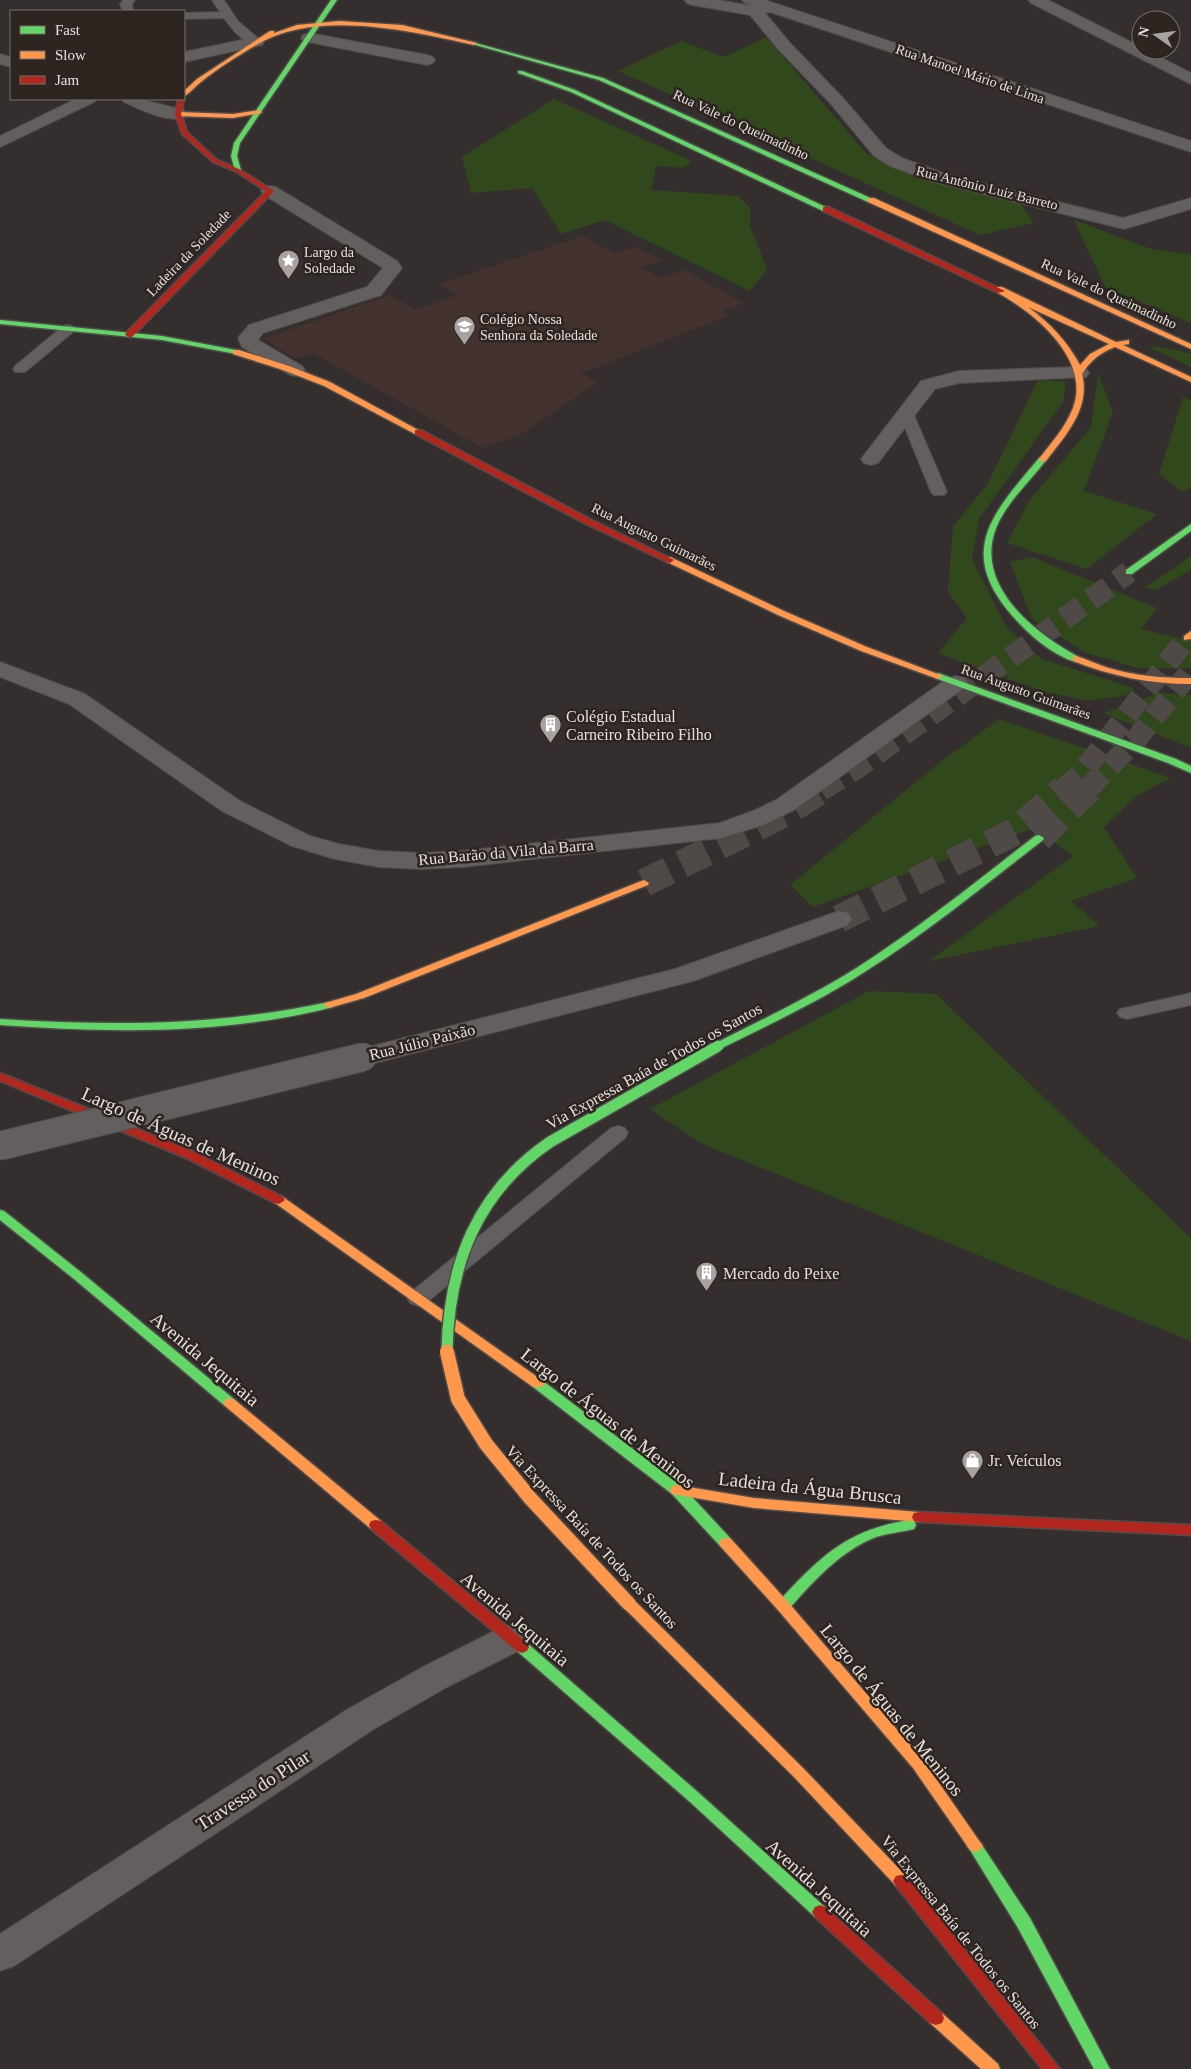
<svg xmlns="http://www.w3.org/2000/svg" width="1191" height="2069" font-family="'Times New Roman',serif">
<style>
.education{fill:#44322e}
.green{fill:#30481c}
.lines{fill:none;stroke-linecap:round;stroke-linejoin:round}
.highway-tunnel-far1{stroke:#4f4a48;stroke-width:22;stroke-dasharray:22 11;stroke-linecap:butt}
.highway-tunnel{stroke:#4f4a48;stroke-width:28;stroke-dasharray:28 14;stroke-linecap:butt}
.lane-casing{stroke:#504c4b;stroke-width:2}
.street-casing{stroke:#504c4b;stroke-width:2}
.fast-casing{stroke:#504c4b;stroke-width:3}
.slow-casing{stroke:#504c4b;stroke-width:3}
.jam-casing{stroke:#504c4b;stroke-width:3}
.lane{fill:#625f5e;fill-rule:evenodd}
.street{fill:#625f5e;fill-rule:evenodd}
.fast{fill:#63d668;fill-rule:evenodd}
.slow{fill:#ff974d;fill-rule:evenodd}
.jam{fill:#b3261e;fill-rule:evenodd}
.street-bridge-casing{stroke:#504c4b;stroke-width:30;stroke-linecap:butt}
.fast-bridge-casing{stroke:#504c4b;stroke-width:14;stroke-linecap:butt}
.slow-bridge-far1-casing{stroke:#504c4b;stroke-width:14;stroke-linecap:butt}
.slow-bridge-casing{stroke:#504c4b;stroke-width:17;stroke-linecap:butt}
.street-bridge{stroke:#625f5e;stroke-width:28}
.fast-bridge{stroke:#63d668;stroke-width:11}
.slow-bridge-far1{stroke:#ff974d;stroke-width:11}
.slow-bridge{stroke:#ff974d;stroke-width:14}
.labels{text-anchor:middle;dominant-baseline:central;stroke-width:5;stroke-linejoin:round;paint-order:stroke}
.far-street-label{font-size:14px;fill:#e6e0dd;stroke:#2e2521}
.far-poi-label{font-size:14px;fill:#e6e0dd;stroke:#2e2521;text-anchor:start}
.poi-label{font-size:16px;fill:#e6e0dd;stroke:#2e2521;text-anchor:start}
.street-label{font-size:16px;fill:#e6e0dd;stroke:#2e2521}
.near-street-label{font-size:19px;fill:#e6e0dd;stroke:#2e2521}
</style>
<rect width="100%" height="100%" fill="#342f2e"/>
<!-- education -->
<path class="education" d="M582,236L615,253L636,247L663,260L640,267L660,278L684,270L744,303L723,311L729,315L582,373L597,383L523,433L483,448L313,353L296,359L264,339L389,295L416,310L458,295L439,284Z"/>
<!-- green -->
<path class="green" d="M766,37L867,154L906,173L1020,203L1034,223L980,235L618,71L681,41L724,57Z
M554,99L692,161L683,168L656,166L651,190L738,196L750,208V226L767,269L750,291L605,220L561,234L532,188L471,193L462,157Z
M1074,220L1151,249L1191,254V323L1105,287Z
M1147,346L1173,349L1191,354V367Z
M1098,373L1113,412L1084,491L1157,514L1087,569L1007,543L1029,501L1091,427Z
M1038,380L1066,382L1063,402L979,519L972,559L1007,628L1042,659L1134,688L1128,695L1088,701L1045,692L938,653L967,618L948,592L953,526L987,485Z
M1183,397L1191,400V487L1183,492L1159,474Z
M1191,556V570L1156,590L1144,588Z
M1032,557L1157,608L1141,629L1191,641V668H1138L1086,653L1032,619L1010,562Z
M1156,693L1191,695V748L1103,713L1135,704Z
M999,719L1171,778L1136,796L1104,827L1137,878L1071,901L1100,926L929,961L1073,856L1034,828L813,907L790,885L938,764Z
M869,991L936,994L1191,1238V1341L702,1144L650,1109Z"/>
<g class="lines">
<!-- highway-tunnel-far1 -->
<path class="highway-tunnel-far1" d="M821,790L857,768L1129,572
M1063,790L1080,775L1187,638
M1087,790L1138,737L1191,671"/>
<!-- highway-tunnel -->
<path class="highway-tunnel" d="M1039,838L1089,789
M644,883L783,814L823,789
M839,919L1016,831L1064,789"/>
<defs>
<path id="lane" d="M123,0H135L132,4L133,11H123L120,4Z
M212,0H224L238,21L260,40L262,42L260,44C246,48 231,28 224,18L184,19V13L220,12Z
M68,325L73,326L75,329L73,332L25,372H15L13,369L15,366L63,326Z
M906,409L911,410L913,413L947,492L944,495H934L931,492L899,413L901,410Z
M1191,993V1005L1127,1019L1120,1017L1117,1013L1120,1009Z
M618,1126L625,1128L628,1133L625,1138L426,1303L418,1306L410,1303L407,1298L410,1293L611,1128Z"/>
<path id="street" d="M684,0H718L753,6L745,3L742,0H765L1191,141V152L770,12L765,13L790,43L842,97L886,148L902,158L946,174L1123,218L1191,198V209L1124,229L934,182L890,166L874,156L830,103L778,49L750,15L692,5L687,3Z
M1028,0H1048L1141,47V50H1146L1191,73V84L1031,3Z
M309,33L427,55L433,57L435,60L433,63L427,65L303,41L301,38L303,35Z
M256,37L262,39L264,42L262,45L184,62V52Z
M0,54L11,57V67L0,64Z
M76,99H96L94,102L0,147V136Z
M122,99C143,98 163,105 184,110L186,114L184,118C165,122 141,110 124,102Z
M270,186L276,187L397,261L402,268L381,295L263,333L258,340L302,366L305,370L302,374L295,376L288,374L242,347L238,338L249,325L367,287L383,268L264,195L261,191L264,187Z
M1079,367L1086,369L1089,373L1086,377L959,383L935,389L878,463L871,465L864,463L861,459L921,381L959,371Z
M0,662L85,694L240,801L310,836L339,844L379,851L421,853L462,851L720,823L753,811L776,800L948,678L956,676L964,678L968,683L964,688L794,810L763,825L721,838L462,867L421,869L379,867L335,859L292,846L222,811L69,704L0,677Z
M839,911L848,913L852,919L848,925L693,981L363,1066L353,1063L349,1057L353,1051L675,969Z
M512,1625L524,1628L529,1638L524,1648L447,1687L374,1729L14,1966L0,1971V1934L348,1709L423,1667L500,1628Z"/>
<path id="fast" d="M331,0H337L240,143L237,156L241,170L235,171L231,156L234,143Z
M472,42L603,78L875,200L868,202L599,80L472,44Z
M518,71H522L575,90L830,209L823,211L571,92L518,73Z
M0,320L162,336L236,350L240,352L236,354L162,340L0,324Z
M1043,456L1047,459C1029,483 1003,505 994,534C978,589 1037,635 1079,657V661L1076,662C1054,656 1032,637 1017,621C954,553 991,515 1040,457Z
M1191,524V531L1132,574H1126V570Z
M938,673L1176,759L1191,766V773L1168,763L935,678L933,676Z
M1039,835L1044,838L1043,840C985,885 928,932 866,971C820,1001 770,1024 722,1048H714L712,1046L714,1044C763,1019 812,996 858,967C920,927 977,881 1035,836Z
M329,1002L333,1003L335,1005L333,1007C224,1035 111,1033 0,1025V1019C115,1026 216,1026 329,1002Z
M0,1210L4,1211L82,1273L235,1400L237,1403L235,1406H225L74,1279L0,1220Z
M538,1379L543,1381L682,1486L731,1539L733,1543L731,1547L726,1548L721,1547L672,1494L533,1387L532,1384L533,1381Z
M909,1520L914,1521L916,1525L914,1529C902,1532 889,1533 876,1537C840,1551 813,1582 788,1610L783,1611L778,1610L776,1606L778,1602C820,1557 846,1530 909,1520Z
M522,1641L527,1643L700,1794L825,1907L828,1912L825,1917L820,1919L815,1917L690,1802L517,1651L515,1647L517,1643Z
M975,1840L980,1842L1030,1918L1110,2069H1094L1018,1928L970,1850L967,1846L970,1842Z"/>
<path id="slow" d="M339,21L402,25L477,43L474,45C411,31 318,9 258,44C239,55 218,68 201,82C195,86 191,93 184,96V91L197,79L270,31H274V33L297,25Z
M259,110L262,112L261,113L233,118L178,116L175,114L178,112L233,114Z
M868,198H874L1191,344V349L868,202Z
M996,287H1002L1116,342L1129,340V344L1123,345L1191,377V382L1115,347C1100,353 1091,360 1082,374C1091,408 1066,435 1046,461H1040L1039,459C1051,443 1065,428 1073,408C1091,360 1036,314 998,293L995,289ZM1028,307L1109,344L1090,354L1080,365C1067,341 1050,323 1028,307Z
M233,350H239L289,366L330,382L422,432L421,434H415L324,386L283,370L233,354Z
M670,557L784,611L867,647L943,676L938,679L935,678L861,651L778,615L667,562V558Z
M1191,631V639L1184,640V636Z
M1076,656C1087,659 1098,665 1109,668C1136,676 1163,678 1191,678V684C1150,684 1111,676 1073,661V657Z
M644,880L649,883L648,885L364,998L329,1008L323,1005L325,1003L356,994Z
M279,1196L283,1197L543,1381L544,1384L543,1387H533L275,1203L273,1200L275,1197Z
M230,1398L235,1400L381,1521L383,1525L381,1529L376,1530L371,1529L225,1406L223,1403L225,1400Z
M677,1485L754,1498L919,1512L924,1513L926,1517L924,1521L919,1522L754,1508L672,1494L670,1490L672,1486Z
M726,1538L731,1539L788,1602L923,1760L980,1842L983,1846L980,1850L975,1852L970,1850L913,1768L778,1610L721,1547L719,1543L721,1539Z
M629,1599L634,1600L805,1770L906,1876L909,1881L906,1886L901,1887L896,1886L795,1778L624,1608L622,1604L624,1600Z
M936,2011L942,2013L998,2064L1000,2069H981L930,2023L928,2018L930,2013Z"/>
<path id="jam" d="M184,98V99L181,114L187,132L217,160L239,169L274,191L132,337H129L125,335L126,333L266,191L235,171L213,162L182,134L175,114L178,99Z
M823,207H829L1005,291L998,293L823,211Z
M415,430H421L592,520L674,560L670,563L667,562L586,524L415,434Z
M0,1073L194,1152L283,1197L285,1200L279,1204L275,1203L186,1158L0,1081Z
M919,1512L1191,1525V1535L919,1522L914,1521L912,1517L914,1513Z
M376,1520L381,1521L527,1643L529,1647L527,1651L522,1653L517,1651L371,1529L369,1525L371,1521Z
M901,1875L906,1876L1060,2069H1042L896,1886L893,1881L896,1876Z
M820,1905L825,1907L942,2013L944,2018L942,2023L936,2025L930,2023L815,1917L812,1912L815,1907Z"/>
</defs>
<!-- lane casing -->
<use href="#lane" class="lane-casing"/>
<!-- street casing -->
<use href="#street" class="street-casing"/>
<!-- fast casing -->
<use href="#fast" class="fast-casing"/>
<!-- slow casing -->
<use href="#slow" class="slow-casing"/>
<!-- jam casing -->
<use href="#jam" class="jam-casing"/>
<!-- lane -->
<use href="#lane" class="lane"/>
<!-- street -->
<use href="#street" class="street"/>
<!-- fast -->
<use href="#fast" class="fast"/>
<!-- slow -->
<use href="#slow" class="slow"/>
<!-- jam -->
<use href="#jam" class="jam"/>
<defs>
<path id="street-bridge" d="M0,1146L363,1057"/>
<path id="fast-bridge" d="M447,1350C449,1264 477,1192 550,1142L718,1046"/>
<path id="slow-bridge-far1" d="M447,1350V1353"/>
<path id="slow-bridge" d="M447,1352L458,1399L486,1444L530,1498L629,1604"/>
</defs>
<!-- street-bridge casing -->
<use href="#street-bridge" class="street-bridge-casing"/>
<!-- fast-bridge casing -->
<use href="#fast-bridge" class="fast-bridge-casing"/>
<!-- slow-bridge-far1 casing -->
<use href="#slow-bridge-far1" class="slow-bridge-far1-casing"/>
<!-- slow-bridge casing -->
<use href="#slow-bridge" class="slow-bridge-casing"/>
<!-- street-bridge -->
<use href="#street-bridge" class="street-bridge"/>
<!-- fast-bridge -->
<use href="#fast-bridge" class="fast-bridge"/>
<!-- slow-bridge-far1 -->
<use href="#slow-bridge-far1" class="slow-bridge-far1"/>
<!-- slow-bridge -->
<use href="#slow-bridge" class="slow-bridge"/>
</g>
<!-- icons -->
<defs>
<symbol id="sight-pin" viewBox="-11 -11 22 30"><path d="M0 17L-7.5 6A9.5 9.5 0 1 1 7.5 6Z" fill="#a8a2a0" stroke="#2e2521"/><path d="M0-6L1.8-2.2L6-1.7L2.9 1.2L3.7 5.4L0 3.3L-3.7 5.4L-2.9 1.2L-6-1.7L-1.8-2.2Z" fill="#fff"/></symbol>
<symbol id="school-pin" viewBox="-11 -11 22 30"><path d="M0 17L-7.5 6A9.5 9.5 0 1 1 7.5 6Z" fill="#a8a2a0" stroke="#2e2521"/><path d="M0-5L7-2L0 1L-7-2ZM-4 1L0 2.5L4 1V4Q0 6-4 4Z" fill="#fff"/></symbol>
<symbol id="building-pin" viewBox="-11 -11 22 30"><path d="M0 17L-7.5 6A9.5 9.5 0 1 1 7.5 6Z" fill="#a8a2a0" stroke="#2e2521"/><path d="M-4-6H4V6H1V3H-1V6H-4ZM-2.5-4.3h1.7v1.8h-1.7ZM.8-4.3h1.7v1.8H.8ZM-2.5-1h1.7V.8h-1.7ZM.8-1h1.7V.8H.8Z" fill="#fff"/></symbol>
<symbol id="shop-pin" viewBox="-11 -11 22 30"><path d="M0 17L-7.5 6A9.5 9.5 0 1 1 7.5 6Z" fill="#a8a2a0" stroke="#2e2521"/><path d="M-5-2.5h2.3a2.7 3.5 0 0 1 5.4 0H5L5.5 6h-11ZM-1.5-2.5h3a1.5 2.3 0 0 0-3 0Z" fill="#fff"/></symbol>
</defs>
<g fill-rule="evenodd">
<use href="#sight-pin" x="276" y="248" width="25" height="34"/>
<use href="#school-pin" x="452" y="314" width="25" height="34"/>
<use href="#building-pin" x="538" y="712" width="25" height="34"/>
<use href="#building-pin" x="694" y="1260" width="25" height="34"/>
<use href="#shop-pin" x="960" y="1448" width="25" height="34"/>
</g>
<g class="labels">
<!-- far-street labels -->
<g class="far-street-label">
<text transform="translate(970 74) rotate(19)">Rua Manoel Mário de Lima</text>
<text transform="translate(741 125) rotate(25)">Rua Vale do Queimadinho</text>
<text transform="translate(987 188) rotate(14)">Rua Antônio Luiz Barreto</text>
<text transform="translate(189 253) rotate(-46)">Ladeira da Soledade</text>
<text transform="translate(1109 294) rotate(25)">Rua Vale do Queimadinho</text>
<text transform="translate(654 537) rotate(26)">Rua Augusto Guimarães</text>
<text transform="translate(1026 692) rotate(20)">Rua Augusto Guimarães</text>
</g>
<!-- far-poi labels -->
<g class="far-poi-label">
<text x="304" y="252">Largo da<tspan x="304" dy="16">Soledade</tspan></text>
<text x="480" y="319">Colégio Nossa<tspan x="480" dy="16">Senhora da Soledade</tspan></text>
</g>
<!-- poi labels -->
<g class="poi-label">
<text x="566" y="716">Colégio Estadual<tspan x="566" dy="18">Carneiro Ribeiro Filho</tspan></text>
<text x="723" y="1273">Mercado do Peixe</text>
<text x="988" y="1460">Jr. Veículos</text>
</g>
<!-- street labels -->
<g class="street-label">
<text transform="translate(506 852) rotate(-5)">Rua Barão da Vila da Barra</text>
<text transform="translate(422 1042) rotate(-14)">Rua Júlio Paixão</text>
<text transform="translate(654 1066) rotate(-29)">Via Expressa Baía de Todos os Santos</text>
<text transform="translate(592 1537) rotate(47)">Via Expressa Baía de Todos os Santos</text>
<text transform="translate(961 1932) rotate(51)">Via Expressa Baía de Todos os Santos</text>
</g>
<!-- near-street labels -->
<g class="near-street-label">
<text transform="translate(181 1136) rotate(24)">Largo de Águas de Meninos</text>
<text transform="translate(205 1359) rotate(40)">Avenida Jequitaia</text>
<text transform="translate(608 1418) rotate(38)">Largo de Águas de Meninos</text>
<text transform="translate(810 1488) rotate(6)">Ladeira da Água Brusca</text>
<text transform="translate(515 1619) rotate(40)">Avenida Jequitaia</text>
<text transform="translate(892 1710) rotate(51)">Largo de Águas de Meninos</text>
<text transform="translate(253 1790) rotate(-33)">Travessa do Pilar</text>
<text transform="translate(819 1888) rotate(42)">Avenida Jequitaia</text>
</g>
</g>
<!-- legend -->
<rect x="10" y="10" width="175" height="90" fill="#2e2521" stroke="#78706c"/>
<rect x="20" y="26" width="25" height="8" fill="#63d668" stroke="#78706c"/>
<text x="55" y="35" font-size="15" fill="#e6e0dd">Fast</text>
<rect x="20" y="51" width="25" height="8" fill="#ff974d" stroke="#78706c"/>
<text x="55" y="60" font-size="15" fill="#e6e0dd">Slow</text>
<rect x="20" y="76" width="25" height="8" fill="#b3261e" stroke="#78706c"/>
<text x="55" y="85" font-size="15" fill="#e6e0dd">Jam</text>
<!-- north arrow -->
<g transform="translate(1156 35) rotate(284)"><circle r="24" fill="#2e2521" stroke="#78706c"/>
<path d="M0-4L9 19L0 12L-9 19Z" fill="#a8a2a0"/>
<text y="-8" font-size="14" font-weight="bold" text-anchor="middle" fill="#e6e0dd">N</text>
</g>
</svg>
